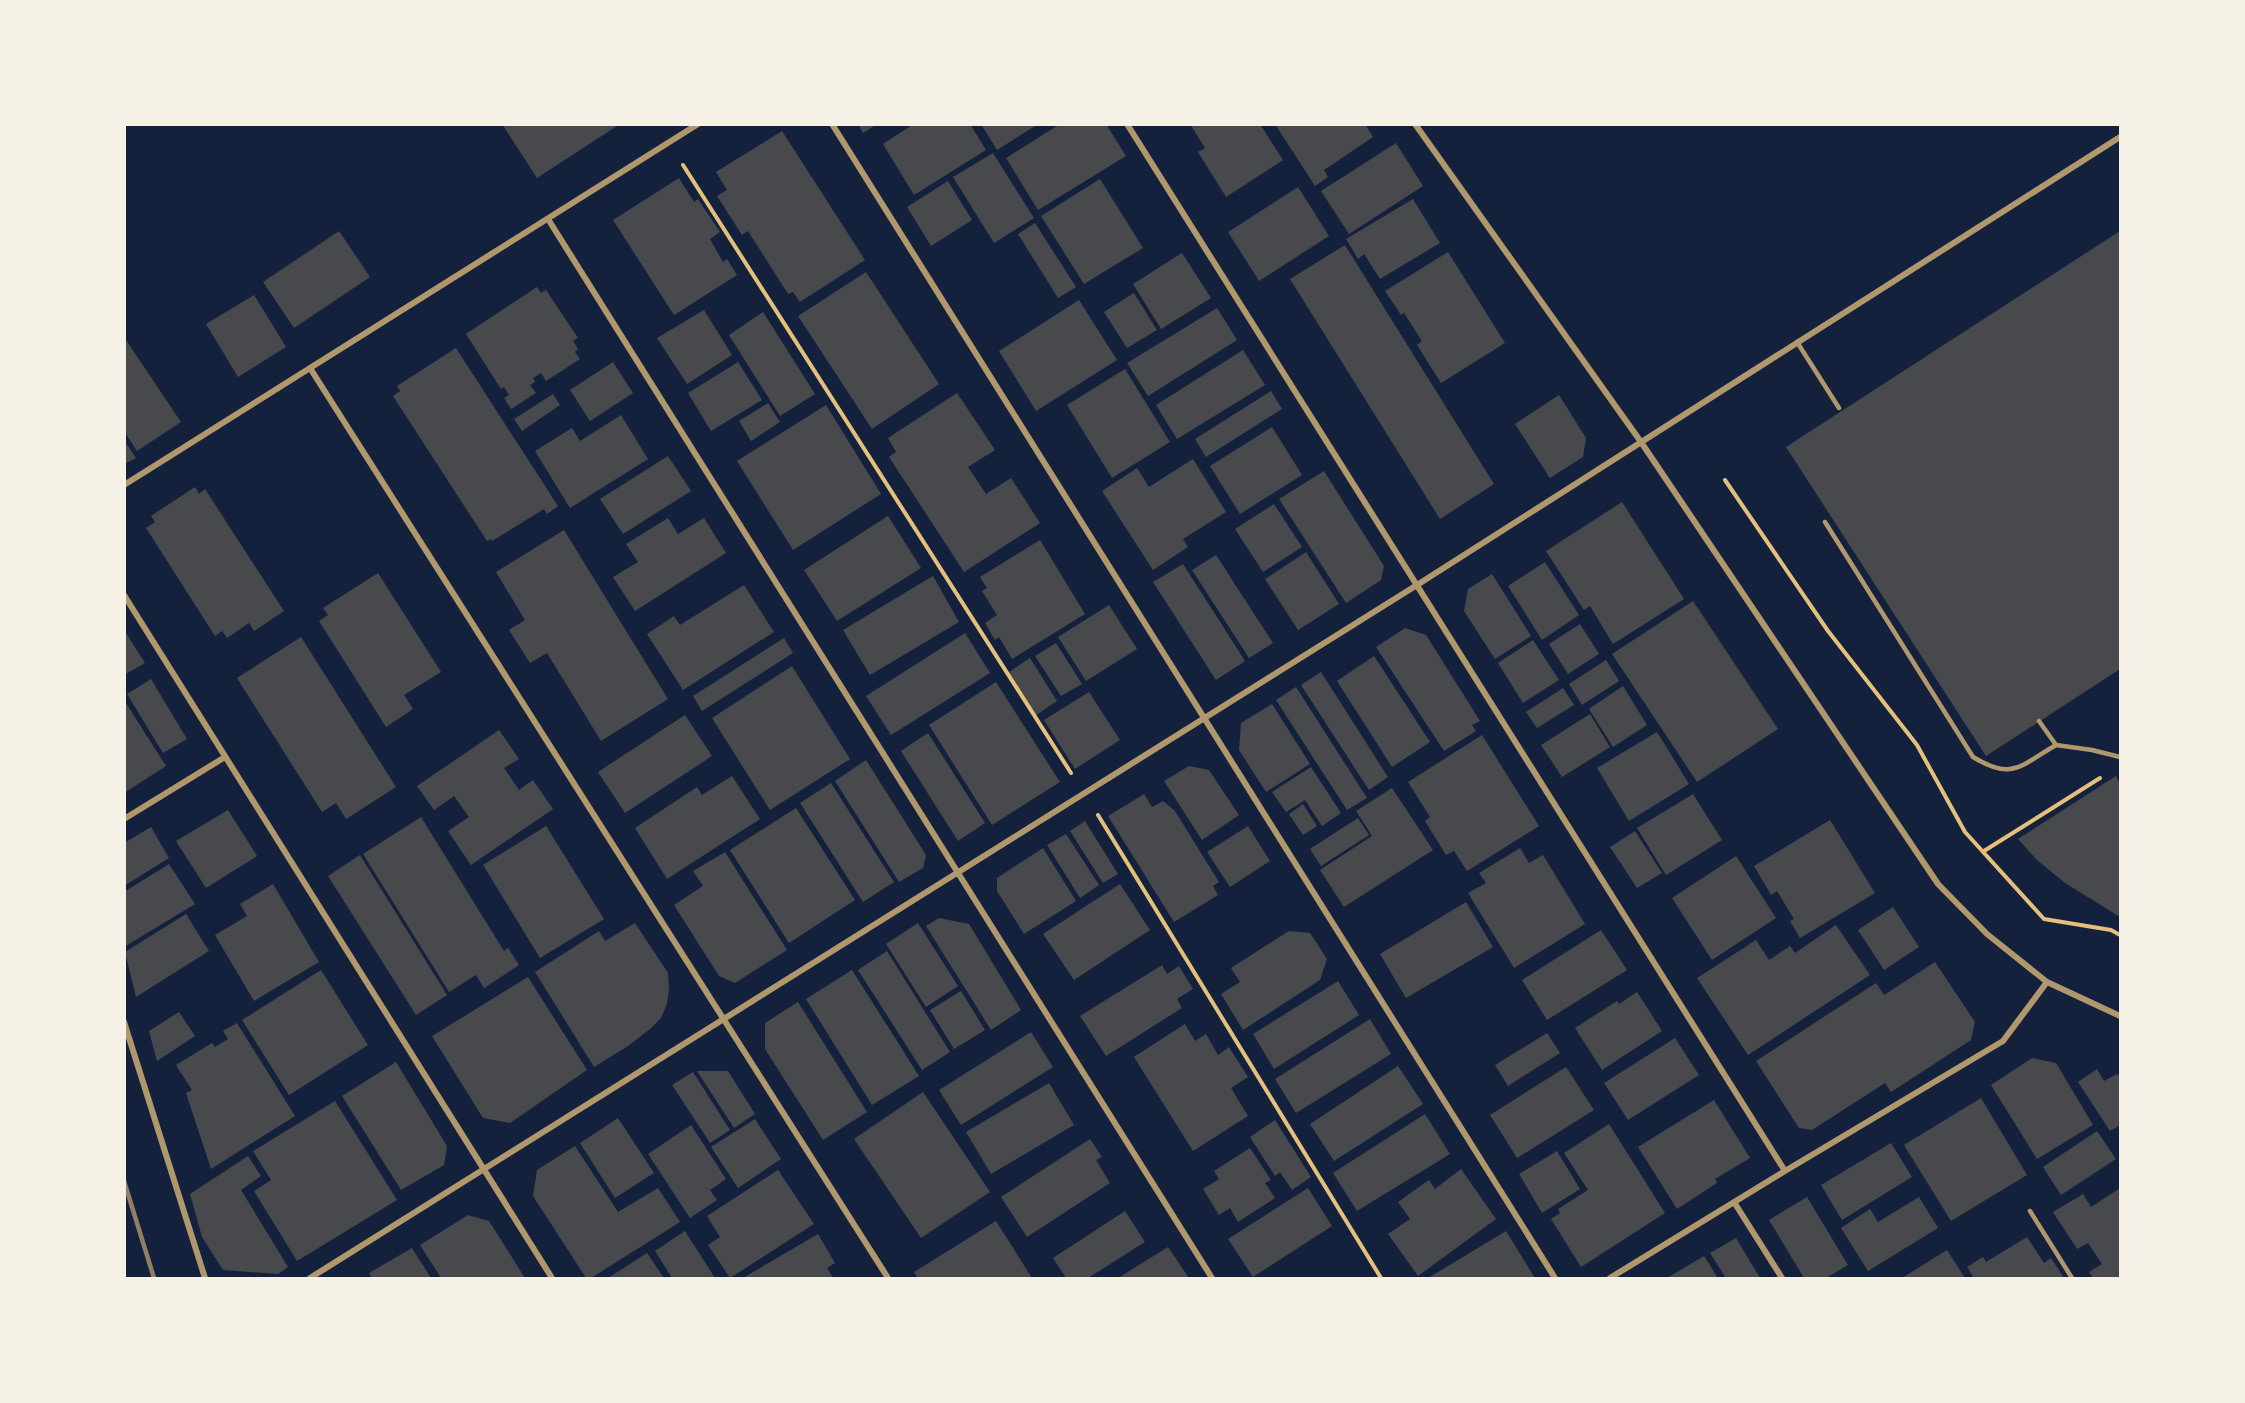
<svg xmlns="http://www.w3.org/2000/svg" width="2245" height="1403" font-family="'Zilla Slab',serif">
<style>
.building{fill:#48494c}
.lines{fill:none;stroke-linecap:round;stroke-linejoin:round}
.path{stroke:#e5c07b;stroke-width:4}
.service{stroke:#b1986c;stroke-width:4.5}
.minor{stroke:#b1986c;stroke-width:6}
.rail{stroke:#918062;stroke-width:4.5}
</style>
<rect width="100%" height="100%" fill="#14213d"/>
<!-- building -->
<path class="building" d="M502,124H616L617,126L537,178Z
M858,124H877L863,133Z
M914,124H970L986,150L914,195L883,144Z
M981,124H1038L997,150Z
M1060,124H1106L1126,156L1038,210L1006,158Z
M1190,124H1260L1283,160L1226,197L1198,152L1205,148Z
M1275,124H1365L1373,137L1324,170L1328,177L1315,186Z
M782,131L865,260L800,302L793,292L788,294L748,231L742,235L717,196L727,190L716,172Z
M1396,143L1423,186L1349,234L1321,191Z
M993,153L1034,218L994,243L953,177Z
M679,178L694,202L698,199L720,232L710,239L723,262L727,259L737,275L674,315L613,220Z
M1100,179L1143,248L1084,284L1041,216Z
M948,181L972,220L931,246L907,207Z
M1298,187L1329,236L1259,281L1228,232Z
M1413,199L1440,243L1380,279L1364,254L1358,259L1346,239Z
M1035,223L1076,287L1058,298L1018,234Z
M339,231L370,277L294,328L263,282Z
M2120,231V669L1986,756L1786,447Z
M1345,245L1494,484L1440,519L1290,279Z
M1448,252L1505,343L1441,383L1417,345L1422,341L1404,313L1401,315L1385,291Z
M1182,253L1211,298L1161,329L1133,284Z
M866,272L939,384L872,429L798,316Z
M537,287L541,293L546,290L578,338L573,341L578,349L575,352L580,359L546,381L541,373L533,378L535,382L530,385L536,393L511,409L504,398L509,395L504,387L501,389L466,334Z
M1134,293L1157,330L1127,348L1104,312Z
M254,295L286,347L238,377L206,324Z
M1079,300L1117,360L1036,411L999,351Z
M1217,308L1237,340L1148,396L1127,363Z
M704,310L732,355L687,384L657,338Z
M763,312L815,394L780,416L729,335Z
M124,337L181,422L137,451L124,431Z
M456,348L558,506L547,514L544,509L492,541L491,539L487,541L393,396L400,391L397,386Z
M1243,350L1265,385L1177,439L1156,405Z
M613,362L633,393L590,421L570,390Z
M738,362L762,400L711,431L688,393Z
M1125,369L1170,442L1112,478L1067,405Z
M1271,391L1282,409L1206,457L1195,439Z
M957,393L995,450L968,467L986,494L1011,478L1040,523L964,572L889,457L896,452L888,438Z
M553,394L560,405L522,431L514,419Z
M1559,395L1586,438L1583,457L1550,478L1515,424Z
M768,403L780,422L751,441L739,421Z
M826,405L881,494L793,550L737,461Z
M621,415L648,459L570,508L535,451L572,428L580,441Z
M1272,427L1302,475L1240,514L1210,466Z
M124,440L136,458L124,464Z
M668,456L691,491L623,534L600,499Z
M1193,459L1226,512L1183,539L1188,547L1153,570L1102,491L1137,468L1149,487Z
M1324,471L1384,566L1381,580L1346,603L1279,499Z
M195,487L199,494L205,489L284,611L254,631L249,623L227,638L222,631L215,636L146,528L155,522L151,516Z
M1622,502L1684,599L1613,644L1590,606L1584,610L1546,551Z
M1274,504L1302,547L1263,572L1235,529Z
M888,516L921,568L837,621L804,570Z
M668,518L678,534L704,518L726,553L635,611L613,577L638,562L626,544Z
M564,530L668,699L601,741L547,653L530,663L509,630L525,620L496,572Z
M1040,540L1085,614L1012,659L999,637L995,640L985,623L997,615L982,591L987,588L980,577Z
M1306,552L1339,604L1298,630L1265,579Z
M1216,555L1273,643L1249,658L1192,570Z
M1545,562L1579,615L1542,640L1508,586Z
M1183,564L1245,661L1216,680L1153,582Z
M378,573L441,672L404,695L413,709L386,727L319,621L328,615L323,608Z
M1492,574L1531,636L1495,659L1464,611L1468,589Z
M933,576L959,622L870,675L843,630Z
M744,585L774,632L683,690L647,634L674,616L680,625Z
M1693,601L1778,729L1697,782L1612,654Z
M1109,605L1137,649L1086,681L1058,637Z
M1580,624L1599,654L1568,674L1549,644Z
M1405,628L1426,635L1480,721L1472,725L1476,731L1444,751L1376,647Z
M124,630L145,663L124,675Z
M965,633L990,673L891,735L866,696Z
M301,637L396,787L346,819L336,803L322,812L237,678Z
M784,638L793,653L702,711L693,696Z
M1533,640L1559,680L1523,703L1498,663Z
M1056,643L1082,684L1061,696L1035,656Z
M1374,656L1430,742L1392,767L1337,681Z
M1030,658L1057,701L1036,715L1009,672Z
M1606,660L1619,681L1582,705L1569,684Z
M792,666L850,759L770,810L712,718Z
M1321,672L1388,777L1369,790L1301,685Z
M151,679L187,739L163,753L127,694Z
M996,682L1060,782L992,825L929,725Z
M1623,686L1647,725L1613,747L1589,709Z
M1296,687L1367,798L1347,810L1276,700Z
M1563,688L1574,705L1537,728L1526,712Z
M1089,692L1120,740L1075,769L1044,720Z
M124,700L166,766L124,793Z
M1272,704L1310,764L1266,792L1239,750L1241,723Z
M1590,714L1610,747L1562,777L1541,745Z
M685,715L712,756L625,813L598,772Z
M499,730L519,759L504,768L519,790L533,780L553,809L471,865L448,831L469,817L454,796L434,810L417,786Z
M1657,732L1689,784L1629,821L1597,768Z
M928,733L985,823L958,841L901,751Z
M1482,735L1539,826L1467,871L1454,851L1446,855L1425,821L1430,817L1408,782Z
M866,760L926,855L923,868L899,882L835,781Z
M1189,766L1209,770L1239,815L1202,840L1164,781Z
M1311,767L1341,813L1322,826L1305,800L1286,812L1272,792Z
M732,776L760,819L667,879L635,828L697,787L702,795Z
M2116,776L2120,784V917L2065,883L2037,860L2018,839Z
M831,783L894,882L863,902L800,803Z
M1392,788L1433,850L1344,907L1320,870L1372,836L1356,811Z
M1144,794L1152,807L1163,801L1175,811L1219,882L1213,886L1218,895L1174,922L1108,816Z
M1693,794L1722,840L1666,875L1637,828Z
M1303,804L1317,826L1303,835L1289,814Z
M796,808L855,900L789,943L730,850Z
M228,810L257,856L206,888L176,841Z
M421,817L504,951L508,948L519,965L484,988L476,975L449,992L363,854Z
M1358,818L1369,835L1321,866L1310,849Z
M1830,820L1875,893L1800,938L1790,921L1794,919L1777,891L1771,895L1754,866Z
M1085,821L1118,874L1103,883L1070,831Z
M546,826L604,919L540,958L483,865Z
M1248,826L1270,861L1230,887L1207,852Z
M151,827L169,858L124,886V843Z
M1635,831L1662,873L1637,888L1610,847Z
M1066,834L1099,885L1080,898L1047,845Z
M1043,848L1076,901L1024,934L997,891V878Z
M1520,848L1529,863L1543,855L1585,924L1514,968L1468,893L1486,883L1479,873Z
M725,852L787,950L735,983L719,976L674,905L703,886L693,871Z
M360,855L447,995L416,1015L328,876Z
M1736,856L1776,918L1712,960L1672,898Z
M169,864L195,904L124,947V892Z
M273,884L319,962L254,1001L215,935L247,916L240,904Z
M1120,884L1150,930L1074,980L1043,934Z
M1466,902L1493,947L1406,998L1380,954Z
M1893,907L1919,947L1884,970L1858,930Z
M186,914L209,951L136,997L125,952Z
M939,918L969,924L1021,1010L991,1030L926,926Z
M635,923L668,973L669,989L667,1004L661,1018L650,1029L628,1046L594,1067L535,972L599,931L605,941Z
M918,923L958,986L926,1007L886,944Z
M1836,925L1870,975L1748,1055L1697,978L1756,940L1769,960L1790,946L1795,953Z
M1601,930L1627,970L1547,1020L1522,980Z
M1289,931L1310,933L1327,959L1320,980L1243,1030L1221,994L1240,982L1231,968Z
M887,951L950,1052L922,1070L858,970Z
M1935,962L1975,1022L1971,1040L1891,1092L1885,1083L1812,1130L1799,1128L1756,1061L1876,983L1884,995Z
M1162,965L1167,974L1179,966L1193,989L1177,999L1182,1008L1106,1056L1080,1016Z
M321,970L368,1045L289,1095L242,1020Z
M852,970L919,1076L872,1105L806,999Z
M528,977L587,1070L510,1123L483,1118L432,1036Z
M1338,981L1359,1015L1274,1069L1253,1034Z
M961,991L985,1030L954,1049L930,1010Z
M1637,992L1662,1031L1602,1070L1575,1028L1617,1001L1619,1004Z
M798,1002L867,1112L823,1140L765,1049V1023Z
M179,1012L195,1036L157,1061L149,1031Z
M1370,1019L1391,1054L1296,1113L1275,1079Z
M237,1023L295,1116L211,1169L186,1093L192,1090L176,1065L212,1043L215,1047L228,1039L223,1031Z
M1185,1024L1195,1041L1206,1034L1218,1055L1229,1047L1248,1077L1231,1088L1248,1116L1193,1151L1134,1057Z
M1031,1032L1053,1067L961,1125L939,1090Z
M1547,1033L1560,1053L1508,1086L1495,1065Z
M1675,1038L1699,1075L1628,1120L1604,1083Z
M2032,1058L2056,1063L2093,1125L2037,1159L1991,1085Z
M396,1062L447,1146L444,1165L401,1190L342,1096Z
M1398,1066L1423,1104L1334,1161L1310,1124Z
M1566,1067L1594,1110L1517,1158L1490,1115Z
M2097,1069L2104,1081L2117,1074L2120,1075V1125L2110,1131L2078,1082Z
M697,1071H728L755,1114L734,1128Z
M693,1072L730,1130L710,1143L672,1085Z
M1049,1083L1074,1125L991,1174L966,1132Z
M923,1092L990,1192L921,1238L854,1139Z
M1981,1098L2027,1175L1951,1221L1904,1145Z
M1714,1100L1750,1158L1715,1179L1717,1183L1677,1209L1638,1147Z
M335,1101L397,1200L297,1261L254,1191L271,1180L253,1151Z
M1425,1114L1450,1154L1357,1211L1333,1173Z
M618,1118L654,1173L615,1198L580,1143Z
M755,1119L781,1159L738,1188L711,1147Z
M1275,1120L1311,1177L1292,1190L1280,1172L1275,1176L1250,1137Z
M1609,1124L1665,1213L1581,1267L1551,1219L1560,1213L1558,1209L1588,1190L1564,1153Z
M691,1125L726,1179L710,1190L717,1200L690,1218L648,1154Z
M2097,1131L2116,1159L2061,1195L2043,1167Z
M1090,1139L1102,1157L1096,1160L1110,1183L1027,1237L1001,1197Z
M1891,1143L1912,1177L1842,1220L1821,1185Z
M575,1146L618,1212L658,1188L680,1222L591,1278H586L533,1196L537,1170Z
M1250,1148L1271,1180L1265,1183L1275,1198L1238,1222L1230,1208L1219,1215L1203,1189L1219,1179L1214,1171Z
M1557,1151L1580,1189L1542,1213L1519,1174Z
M248,1156L261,1176L241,1190L288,1267L278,1274L223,1270L202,1237L190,1194Z
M1461,1169L1496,1219L1418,1276L1388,1234L1410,1219L1398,1202L1429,1180L1435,1189Z
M778,1170L814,1224L730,1278L708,1245L720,1237L707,1216Z
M1308,1188L1332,1226L1253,1277L1228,1239Z
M2120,1188V1278H2093L2089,1272L2102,1264L2088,1243L2077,1249L2053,1212L2083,1194L2091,1207Z
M1807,1197L1848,1265L1826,1278H1804L1769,1220Z
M1919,1197L1938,1228L1868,1271L1841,1228L1870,1209L1878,1222Z
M1125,1211L1145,1242L1088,1278H1066L1053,1258Z
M468,1215L489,1221L525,1278H441L420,1245Z
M996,1221L1032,1278H918L914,1272Z
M685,1231L715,1278H672L655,1251Z
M1506,1231L1535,1278H1428Z
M818,1234L835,1263L827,1268L833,1278H743Z
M2027,1237L2044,1263L2051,1258L2064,1278H1974L1967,1267L1983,1257L1986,1262Z
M1736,1238L1760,1278H1726L1710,1253Z
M1168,1247L1189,1278H1118Z
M412,1248L431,1278H372L369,1273Z
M1947,1250L1965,1278H1902Z
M647,1253L664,1278H608Z
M1704,1256L1718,1278H1667Z"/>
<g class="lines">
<!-- path -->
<path class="path" d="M683,165L1071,773
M1725,480L1828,631L1917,745L1965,832L2044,919L2111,930L2120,935
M1098,815L1381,1278
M1984,851L2100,778"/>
<!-- service -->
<path class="service" d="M1797,342L1839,408
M1825,522L1973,757C2012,781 2020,766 2056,745L2039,721
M2056,745L2092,750L2120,757
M2030,1211L2072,1278"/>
<!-- minor -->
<path class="minor" d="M832,124L1555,1278
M1127,124L1785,1171
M1415,124L1641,442L1938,884L1987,934L2047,982L2120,1016
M548,219L1212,1278
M310,368L888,1278
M124,485L698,124
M124,595L552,1278
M124,819L225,757
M124,1022L205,1278
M1734,1202L1782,1278
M310,1278L1417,585L2120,137
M1610,1278L1785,1171L2003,1041L2047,982"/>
<!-- rail -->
<path class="rail" d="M124,1181L154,1278"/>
</g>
<!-- border -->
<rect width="2245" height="1403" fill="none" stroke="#f6f1e7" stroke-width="252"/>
</svg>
